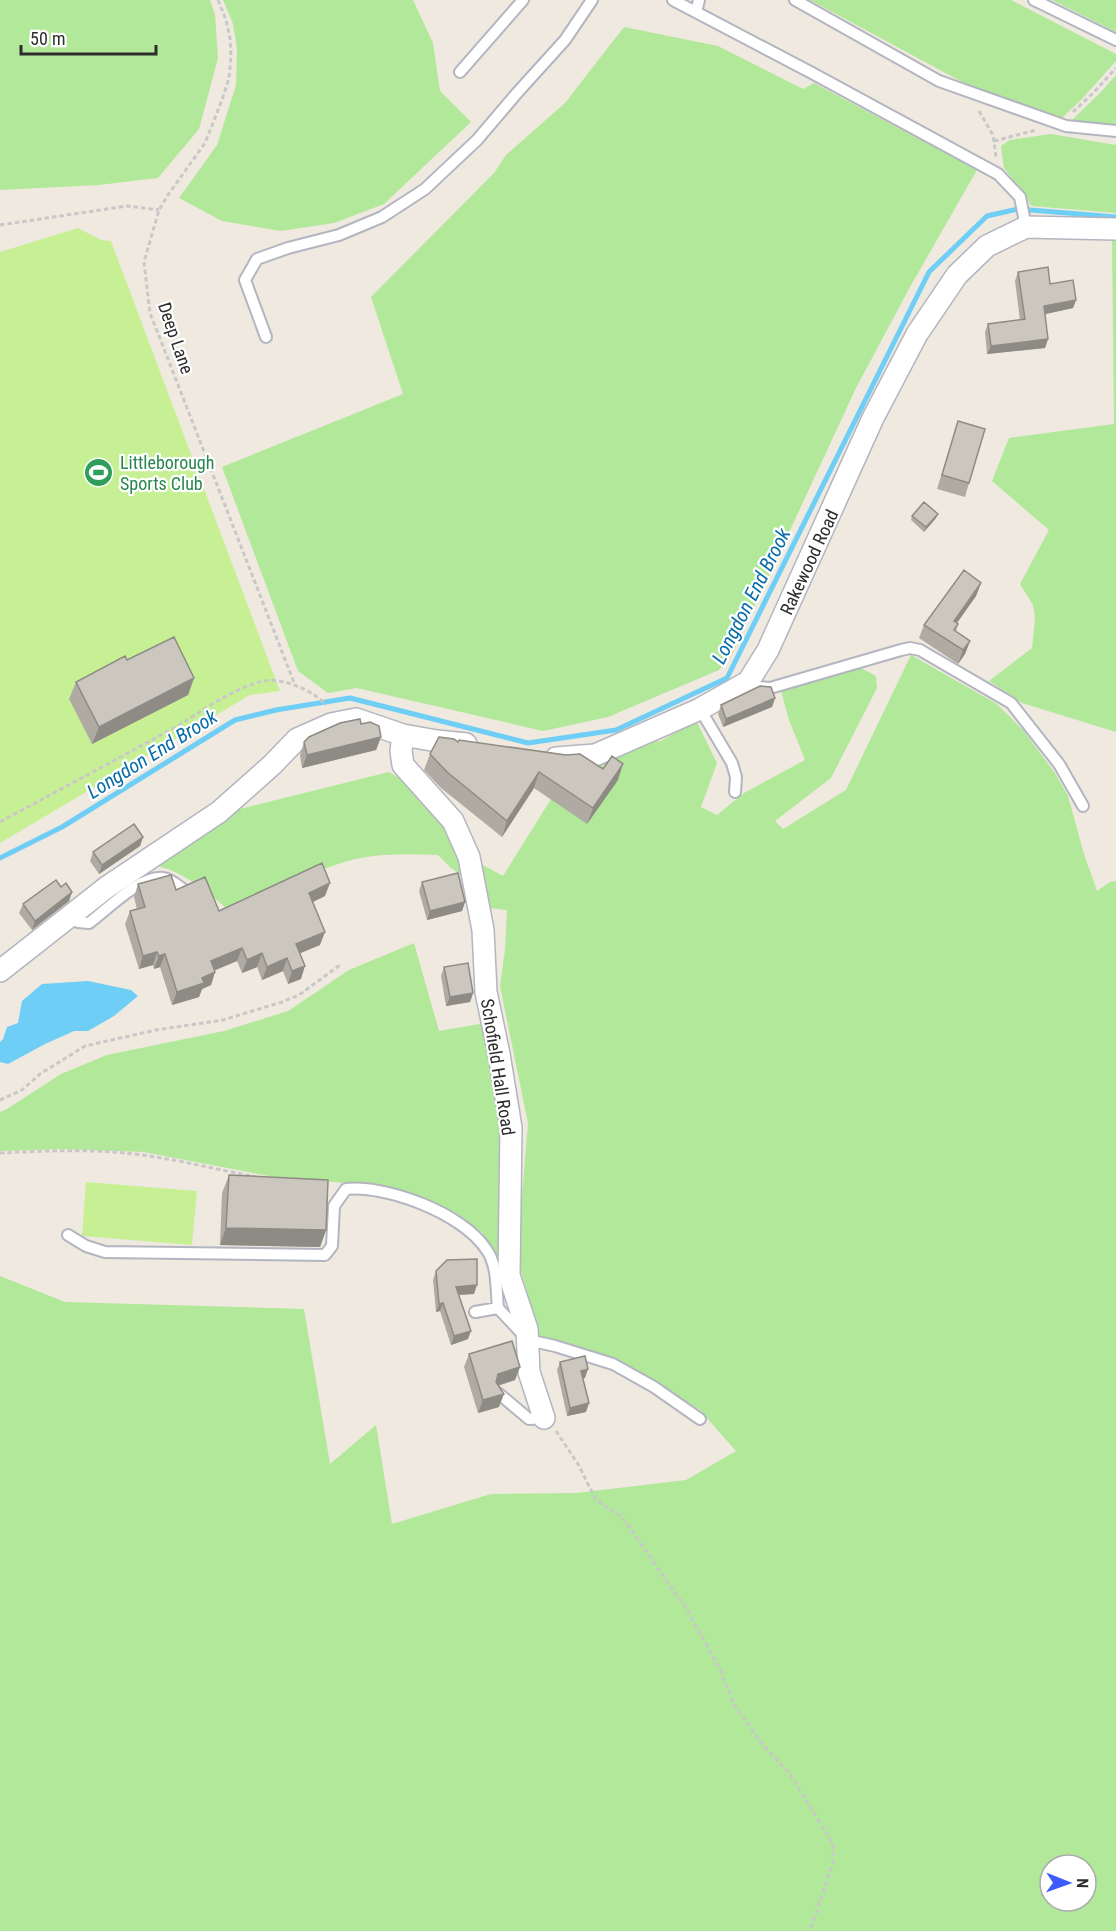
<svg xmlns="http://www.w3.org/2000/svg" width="1116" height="1931" font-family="'Roboto Condensed',sans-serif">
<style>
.green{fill:#b2e899;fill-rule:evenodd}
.pitch{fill:#c7f095}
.water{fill:#6ecef6}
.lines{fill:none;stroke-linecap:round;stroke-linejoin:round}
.stream{stroke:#6ecef6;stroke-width:5}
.lane-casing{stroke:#b3b5c1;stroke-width:14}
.street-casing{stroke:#b3b5c1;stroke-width:24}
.path{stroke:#c8c8c8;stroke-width:3;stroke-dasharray:4.5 3;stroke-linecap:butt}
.lane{stroke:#fff;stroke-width:10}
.street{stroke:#fff;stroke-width:21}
.wall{fill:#afaba3}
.shaded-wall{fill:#8e8b85}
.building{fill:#cbc7be;stroke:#8e8b85;stroke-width:1.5}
.labels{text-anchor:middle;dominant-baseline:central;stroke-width:4.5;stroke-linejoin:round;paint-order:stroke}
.street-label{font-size:18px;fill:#2d2d2d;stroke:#fff}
.leisure-label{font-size:18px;fill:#27864d;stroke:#fff;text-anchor:start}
.water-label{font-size:20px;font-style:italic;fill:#056ca9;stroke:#fff}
</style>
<rect width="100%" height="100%" fill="#efe9df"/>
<!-- green -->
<path class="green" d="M0,0H210L215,14L218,58L199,129L158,178L99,185L0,190Z
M223,0H413L433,43L440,91L471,122L384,204L334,223L281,231L222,221L179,198L217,145L236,85L237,49L233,24Z
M810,0H1011L1116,54V61L1082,99L1062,118L964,83Z
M1052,0H1116V32Z
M624,27L718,46L803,89L814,83L977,170L910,287L856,388L732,655L719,670L608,717L543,731L357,688L328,693L298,671L222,467L403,394L371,297L494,173L506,155L565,103Z
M1116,75V126L1072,120L1101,92Z
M1051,134L1116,145V213L1031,206L1026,196L1004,168L1001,146L1010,140Z
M1112,237H1116V732L1022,703L989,681L1032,648L1035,618L1033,605L1020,584L1049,530L992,481L1009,438L1114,424Z
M911,655L997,704L1023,730L1055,773L1068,796L1084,854L1097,891L1110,882L1116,881V1931H0V1276L65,1302L304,1309L330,1464L376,1425L392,1524L491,1494L576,1493L686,1480L736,1451L699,1409L611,1359L535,1335L527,1291L517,1258L528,1123L500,986L505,950L507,910L490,908L475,873L479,863L503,876L571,767L638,744L661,741L696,720L717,763L701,807L717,815L744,793L805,760L789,720L781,691L861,668L876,676L877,688L831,778L775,821L783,829L846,790ZM1050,1865H1086V1901H1050Z
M389,772C417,788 440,812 454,842C459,853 461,866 465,878L451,868L438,855C411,854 383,853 355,859C312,870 271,893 231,912C207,892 184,871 153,865L236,810Z
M414,943L439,1031L485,1023L505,1125L503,1288L482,1232L444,1211L397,1190L334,1182L279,1178L144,1152L62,1149L0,1151V1112L7,1109L61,1074L107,1055L224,1031L288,1011L349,970Z"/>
<!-- pitch -->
<path class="pitch" d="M78,228L101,240L111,241L280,691L250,695L0,843V252Z
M86,1182L197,1191L192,1245L82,1236Z"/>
<!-- water -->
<path class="water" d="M88,981L131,990L138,996L114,1016L88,1031H74L45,1044L8,1064L0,1062V1042L3,1039L7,1027L18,1023L22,1001L42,984Z"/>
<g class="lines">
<!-- stream -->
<path class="stream" d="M0,858L62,827L235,720L276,710L350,698L528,743L616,730L727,678L929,272L987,216L1018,209L1116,217"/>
<defs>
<path id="lane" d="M673,0L812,73L998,174L1020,197L1026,227
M795,0L939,81L1066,126L1116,131
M1034,0L1116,40
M696,12L699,0
M460,72L523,0
M266,337L245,280L257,259L288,248L339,235L382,217L425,189L477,140L517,93L565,40L592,0
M759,687L770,688L901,650L910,648L920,650L1011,703L1059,764L1083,806
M700,709L732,763L736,777L735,792
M70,917L78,922L89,923C107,910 140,875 163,878C171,879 177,885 184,890
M68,1235L86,1246L105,1252L325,1255L332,1246L334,1206L346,1189C387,1185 462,1213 486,1249C498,1265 496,1289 498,1308
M475,1312L498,1308L528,1340L555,1346L613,1364L654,1387L700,1419
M498,1393L529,1419L544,1418"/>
<path id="street" d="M403,735L401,751L403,765L453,821L469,857L483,930L486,992L499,1054L511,1128L509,1275L527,1329L529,1372L544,1418
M556,758L595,755L700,709L748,682L768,650L873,418L917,334L957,275L987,246L1026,227L1116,229
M0,971L107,887L219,812L272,765L297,739L331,724L356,719L403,735L437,741L466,744"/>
</defs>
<!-- lane casing -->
<use href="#lane" class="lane-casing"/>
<!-- street casing -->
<use href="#street" class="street-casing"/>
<!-- path -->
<path class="path" d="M218,0L226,20L230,38L231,56L229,78L222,100L205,143L168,195L159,210L144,262L150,313L295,685
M979,111L993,135L996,157
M1073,112L1094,92L1116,68
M994,141L1036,130
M0,225L127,206L159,210
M0,822C57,791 114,761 170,730C201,713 229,689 264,681C282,677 314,691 326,705
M0,1100L22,1090L40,1074L85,1046L156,1030L223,1020L282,1002L299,995L340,965
M0,1153C41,1151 84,1149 125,1153C169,1157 213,1169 257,1177
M556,1431L578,1464L596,1500L622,1517L686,1608L718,1665L735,1706L762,1744L790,1774L833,1844V1862L810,1931"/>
<!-- lane -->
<use href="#lane" class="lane"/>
<!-- street -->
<use href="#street" class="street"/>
</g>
<!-- wall -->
<path class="wall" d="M1018,272L1050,284L1076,300L1073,308L1045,314L1048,339L1045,348L987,354L985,332L988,324L1020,320L1015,281Z
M958,421L969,483L965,497L937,489Z
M912,516L936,518L924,532L911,520Z
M981,583L976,596L957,623L958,624L956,631L970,641L965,654L958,664L919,638L924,625Z
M127,660L194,678L188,695L92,744L69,699L76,682Z
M775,698L772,707L723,727L718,714L721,705Z
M361,724L381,737L376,750L302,768L300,755L304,742Z
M458,742L618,780L587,824L534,788L502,837L441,788L424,770L430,754Z
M143,837L140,846L99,874L90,861L93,852Z
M422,882L465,902L462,911L427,920L419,891Z
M138,884L176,890L219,911L325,896L313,902L320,945L300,953L301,979L288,984L283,971L262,980L257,967L242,973L237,961L215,970V972L211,985L202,989L199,997L172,1005L160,967L154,969L153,965L139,969L125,924L130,911L137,909L134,897Z
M61,887L72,892L69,901L32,930L19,913L23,904Z
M444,967L473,993L470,1002L446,1006L441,976Z
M229,1175L326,1230L320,1247L220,1245L222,1193Z
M436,1271L474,1294L459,1295L468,1339L451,1345L440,1311L436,1312L433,1280Z
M469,1354L520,1367L515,1380L498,1386L499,1407L478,1413L464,1367Z
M560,1362L585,1378H583L586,1412L567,1416L557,1370Z"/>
<!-- shaded-wall -->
<path class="shaded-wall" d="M1076,300L1073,308L1041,315L1044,306Z
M1048,339L1045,348L987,354L991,346Z
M938,514L936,518L924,532L926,527Z
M981,583L976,596L949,634L954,621Z
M970,641L965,654L958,664L963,650Z
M194,678L188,695L92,744L99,727Z
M775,698L772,707L723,727L726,719Z
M381,737L376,750L302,768L307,755Z
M623,764L618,780L587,824L593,808Z
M539,772L534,788L502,837L507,821Z
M143,837L140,846L99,874L102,865Z
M330,883L325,896L304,906L309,893Z
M72,892L69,901L32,930L35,921Z
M465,902L462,911L427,920L430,911Z
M325,932L320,945L291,957L296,944Z
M242,948L237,961L206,974L211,961Z
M157,952L153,965L139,969L143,956Z
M262,953L257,967L242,973L247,960Z
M165,954L160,967L154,969L159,956Z
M287,958L283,971L262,980L267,967Z
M305,966L301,979L288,984L292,971Z
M215,972L211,985L202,989L199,997L172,1005L177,992L202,978Z
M473,993L470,1002L446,1006L450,997Z
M226,1228L326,1230L320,1247L220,1245Z
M477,1285L474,1294L453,1295L456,1287Z
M443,1303L440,1311L436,1312L439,1304Z
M471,1331L468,1339L451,1345L454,1336Z
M520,1367L515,1380L493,1387L498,1374Z
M588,1369L585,1378L578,1380L581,1371Z
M504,1394L499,1407L478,1413L483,1400Z
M589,1403L586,1412L567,1416L570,1408Z"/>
<!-- building -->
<path class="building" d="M1048,267L1050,284L1073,280L1076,300L1044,306L1048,339L991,346L988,324L1025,319L1018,272Z
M958,421L985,429L969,483L942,475Z
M924,502L938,514L926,527L912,516Z
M964,570L981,583L954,621L958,624L954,630L970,641L963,650L924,625Z
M174,637L194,678L99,727L76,682L125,656L127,660Z
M760,686L771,687L775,698L726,719L721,705Z
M360,719L361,724L370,722L379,726L381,737L307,755L304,742L309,737L340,723Z
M439,737L454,739L458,742L459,740L566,755L580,754L603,769L612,756L623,764L593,808L539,772L507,821L447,772L430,754Z
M134,824L143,837L102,865L93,852Z
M322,863L330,883L309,893L325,932L296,944L305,966L292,971L287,958L267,967L262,953L247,960L242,948L211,961L215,972L202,978L204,983L177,992L165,954L159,956L157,952L143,956L130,911L145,907L138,884L171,875L176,890L205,877L219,911Z
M458,873L465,902L430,911L422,882Z
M56,880L61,887L66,883L72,892L35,921L23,904Z
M468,963L473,993L450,997L444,967Z
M229,1175L328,1180L326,1230L226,1228Z
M477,1259V1285L456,1287L471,1331L454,1336L443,1303L439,1304L436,1271L447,1260Z
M512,1341L520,1367L498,1374L496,1382L504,1394L483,1400L469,1354Z
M585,1356L588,1369L581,1371L589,1403L570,1408L560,1362Z"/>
<!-- icons -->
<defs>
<symbol id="stadium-disc" viewBox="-11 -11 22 22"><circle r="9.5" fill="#2e9e5b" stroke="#fff"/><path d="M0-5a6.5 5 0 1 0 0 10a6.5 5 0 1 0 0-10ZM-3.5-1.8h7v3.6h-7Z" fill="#fff"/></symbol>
</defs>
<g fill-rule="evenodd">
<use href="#stadium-disc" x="82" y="456" width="33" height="33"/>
</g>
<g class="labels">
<!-- street labels -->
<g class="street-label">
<text transform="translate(176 338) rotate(71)">Deep Lane</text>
<text transform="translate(809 562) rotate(-65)">Rakewood Road</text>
<text transform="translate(498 1067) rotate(81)">Schofield Hall Road</text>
</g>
<!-- leisure labels -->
<g class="leisure-label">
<text x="120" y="462">Littleborough<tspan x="120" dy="21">Sports Club</tspan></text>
</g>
<!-- water labels -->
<g class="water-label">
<text transform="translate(751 596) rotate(-63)">Longdon End Brook</text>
<text transform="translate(152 754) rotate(-32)">Longdon End Brook</text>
</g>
</g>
<!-- north arrow -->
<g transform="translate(1068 1883) rotate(91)"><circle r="28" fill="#ffffff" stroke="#ababab" stroke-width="1.5"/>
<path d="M0-4.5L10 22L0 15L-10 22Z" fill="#3d5cff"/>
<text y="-9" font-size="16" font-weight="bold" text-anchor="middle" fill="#2d2d2d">N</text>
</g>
<!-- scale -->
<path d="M21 45v9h135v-9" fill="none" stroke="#2d2d2d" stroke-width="3"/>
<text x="30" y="45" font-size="18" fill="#2d2d2d" stroke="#ffffff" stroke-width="4.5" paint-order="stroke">50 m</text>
</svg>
